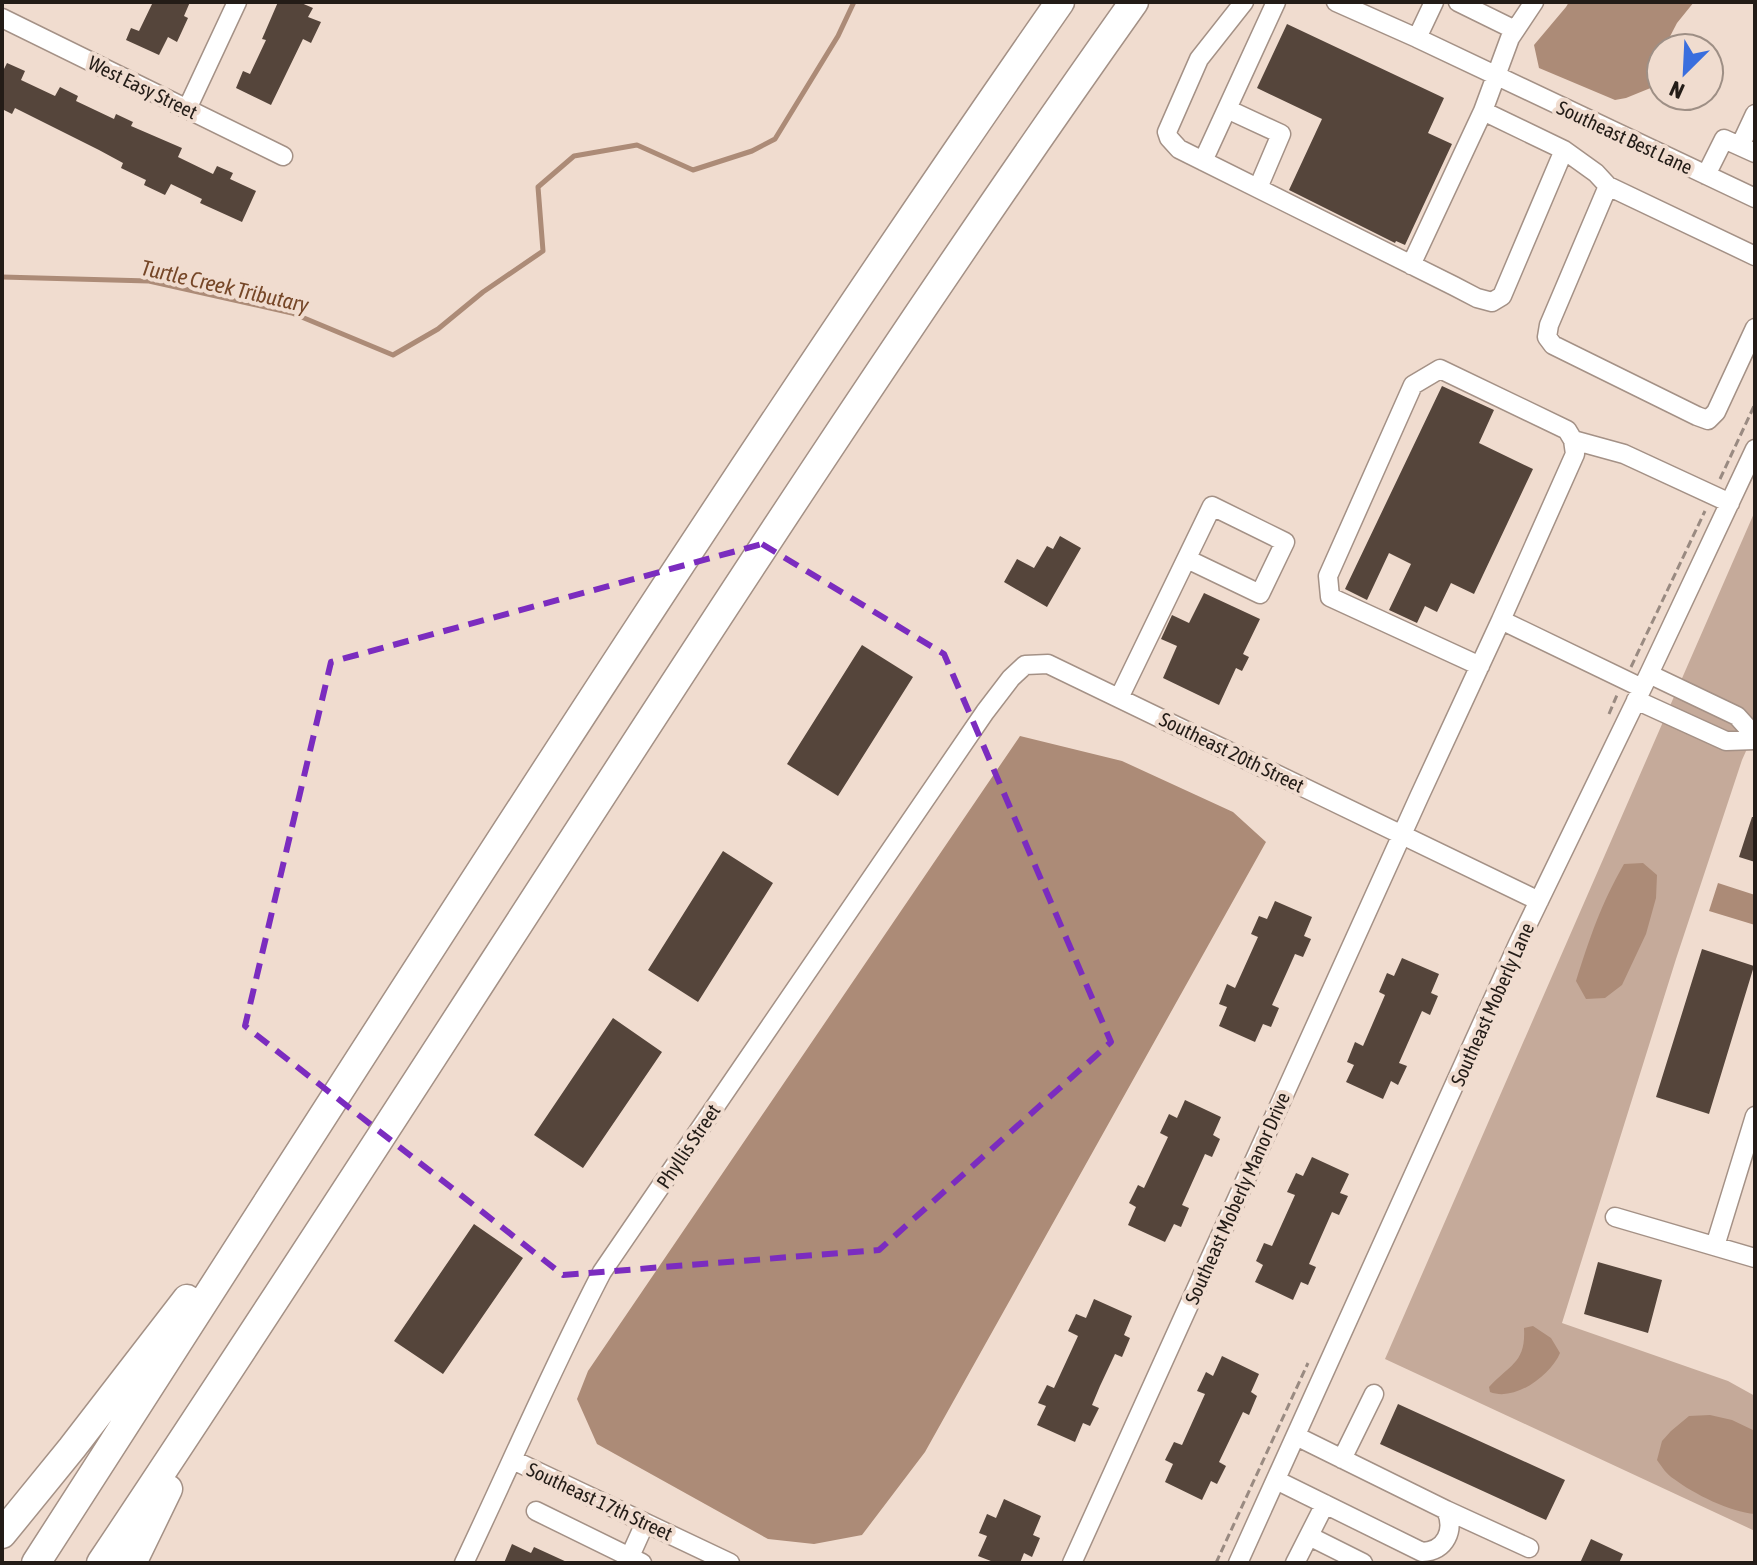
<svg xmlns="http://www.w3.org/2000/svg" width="1757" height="1565" font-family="'Asap Condensed',sans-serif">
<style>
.green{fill:#c5aa9a}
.water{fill:#ac8b77}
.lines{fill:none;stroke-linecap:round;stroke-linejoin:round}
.stream{stroke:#ac8b77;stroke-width:5}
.building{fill:#55453b}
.minor-casing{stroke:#a49186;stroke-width:21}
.highway-casing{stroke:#a49186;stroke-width:31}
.path{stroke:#998a81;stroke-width:3;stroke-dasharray:8 4;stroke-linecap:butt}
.minor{stroke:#fff;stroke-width:18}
.highway{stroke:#fff;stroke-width:28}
.marked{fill:none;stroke:#7b2cbf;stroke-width:6;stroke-dasharray:16 10;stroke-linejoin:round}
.labels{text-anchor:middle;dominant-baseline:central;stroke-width:8;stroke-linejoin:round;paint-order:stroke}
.street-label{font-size:20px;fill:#231c17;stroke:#f0dccf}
.water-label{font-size:22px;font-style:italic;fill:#764728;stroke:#f0dccf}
</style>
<rect width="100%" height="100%" fill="#f0dccf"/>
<!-- green -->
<path class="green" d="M1755,511V731L1742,760L1676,959L1562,1323L1728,1381L1755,1396V1531L1385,1359Z"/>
<!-- water -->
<path class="water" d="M1569,2H1694L1677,23L1664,48H1661V58L1653,87L1626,98L1615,100L1539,68L1534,45L1566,7Z
M1020,736L1122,761L1233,812L1266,842L925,1452L862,1535L814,1544L768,1539L597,1444L577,1399L588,1371Z
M1643,863L1657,875L1656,898L1646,934L1622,985L1605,998L1586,999L1576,981C1590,937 1601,904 1624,864Z
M1718,883L1755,895V925L1709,911Z
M1533,1326L1551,1338L1560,1353C1551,1375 1515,1402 1490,1392L1489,1387C1510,1364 1526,1363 1524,1328Z
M1710,1415L1732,1420L1755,1431V1514C1730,1512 1694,1494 1674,1479C1667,1475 1662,1467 1657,1460L1662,1441L1671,1431L1689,1416Z"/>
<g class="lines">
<!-- stream -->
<path class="stream" d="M2,277L149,281L292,313L393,355L438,329L483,292L543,251L538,187L574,156L637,145L693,170L752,151L775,139L838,36L854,2"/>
</g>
<!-- building -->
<path class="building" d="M153,2H190L184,16L188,18L177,42L168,37L159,55L126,40L131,28L139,31Z
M278,2H299L313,8L308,17L321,22L311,43L303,39L271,105L236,88L243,71L250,74L266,40L262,39Z
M1287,24L1444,98L1428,133L1452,144L1405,245L1396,241L1395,243L1289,190L1322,119L1257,88Z
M7,63L25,71L21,80L55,96L60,87L78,96L76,101L114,119L116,114L133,122L131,126L182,148L178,157L213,174L217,166L233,173L230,179L256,191L242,222L200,203L202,199L171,184L165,195L144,185L146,180L121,168L123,163L99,150L15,108L12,114L2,109V73Z
M1442,386L1494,410L1479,443L1533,469L1474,594L1451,583L1437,612L1425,606L1417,623L1389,610L1411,564L1389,553L1367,600L1345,589Z
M1060,536L1081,548L1047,607L1004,582L1017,559L1034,568L1047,546L1053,549Z
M1204,593L1260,619L1243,654L1249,657L1242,671L1236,668L1219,705L1163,678L1177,646L1161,639L1172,615L1189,623Z
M862,645L913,677L838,796L787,764Z
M1752,817H1755V862L1739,857Z
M723,851L773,883L698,1002L648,970Z
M1275,901L1312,917L1304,936L1311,939L1303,957L1295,954L1287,972L1272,1005L1279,1008L1271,1027L1263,1024L1255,1042L1219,1026L1227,1007L1219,1004L1227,984L1235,988L1258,937L1251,934L1259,916L1267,919Z
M1702,949L1754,966L1709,1114L1656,1097Z
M1402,958L1439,974L1431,993L1438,996L1430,1015L1422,1011L1399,1063L1407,1066L1398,1085L1391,1081L1383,1099L1346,1082L1354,1065L1347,1062L1355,1042L1363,1046L1385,995L1379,992L1387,973L1394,976Z
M613,1018L662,1052L583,1168L534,1135Z
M1185,1100L1221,1117L1213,1135L1220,1139L1212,1157L1205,1154L1182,1205L1189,1208L1181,1227L1174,1224L1165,1242L1128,1225L1136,1207L1129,1203L1138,1185L1144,1188L1168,1137L1160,1133L1169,1114L1177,1118Z
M1312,1157L1349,1174L1340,1193L1348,1196L1339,1215L1332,1212L1309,1264L1316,1267L1308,1285L1301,1282L1293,1300L1255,1282L1263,1265L1256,1261L1264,1243L1272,1246L1295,1195L1287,1192L1296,1173L1303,1176Z
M474,1224L523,1258L443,1374L394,1341Z
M1598,1262L1662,1280L1648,1333L1584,1314Z
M1094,1299L1132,1316L1124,1335L1130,1338L1122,1357L1115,1354L1100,1386L1092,1405L1099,1408L1090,1426L1083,1423L1075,1442L1037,1425L1046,1406L1038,1403L1047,1385L1054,1388L1078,1336L1068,1331L1076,1314L1086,1318Z
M1222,1356L1259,1374L1251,1392L1257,1396L1249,1415L1243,1412L1219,1462L1226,1466L1217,1484L1211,1481L1202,1500L1165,1482L1173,1464L1165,1460L1174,1442L1182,1445L1205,1394L1197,1391L1206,1372L1213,1376Z
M1398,1404L1565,1480L1546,1520L1380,1444Z
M1004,1499L1041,1516L1033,1535L1040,1538L1032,1557L1024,1553L1020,1563H996L978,1556L987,1536L979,1533L987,1514L996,1518Z
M1591,1539L1623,1554L1619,1563H1580Z
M512,1544L531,1553L534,1547L569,1563H504Z"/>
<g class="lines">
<defs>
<path id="minor" d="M1244,2L1199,59L1167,132L1169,138L1179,149L1454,286L1477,298L1492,302L1502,296L1564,150L1596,173L1608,186L1755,256
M1336,2L1417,38L1755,198
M1458,2L1515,30
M1534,2L1510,38L1483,111L1564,150
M2,18L283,156
M1417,38L1434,2
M187,109L237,2
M1227,109L1281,134L1258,188
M1740,146L1755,114
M1203,161L1276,2
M1706,175L1724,139L1755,153
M1608,186L1549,325L1547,337L1553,345L1697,416L1708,420L1716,412L1755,328
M1411,265L1483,111
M1573,440L1624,454L1730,503
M1480,666L1330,597L1328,576L1413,385L1440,369L1567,430L1573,440L1575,454L1501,620
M1649,674L1737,716L1755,736
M1119,698L1212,506L1285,542L1260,594L1187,559
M1636,700L1726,741L1755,740
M1615,1217L1755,1258
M1715,1246L1755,1116
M1342,1459L1374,1394
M513,1460L730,1563
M1276,1480L1422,1552C1446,1551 1455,1530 1446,1510L1296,1436
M1446,1510L1529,1548
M536,1511L642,1563
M1309,1536L1363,1563
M464,1563C510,1466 552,1368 602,1272L985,712L1011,678L1025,665L1048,664L1539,901
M627,1563L645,1523
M1072,1563L1419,797L1501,620L1642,688
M1238,1563L1518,944L1649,674L1755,449
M1295,1563L1325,1504"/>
<path id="highway" d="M2,1534L72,1448L187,1299
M36,1563C373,1040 704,513 1060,2
M101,1563C448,1045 773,511 1134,2
M132,1563L168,1489"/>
</defs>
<!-- minor casing -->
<use href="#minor" class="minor-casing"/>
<!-- highway casing -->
<use href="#highway" class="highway-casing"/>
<!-- path -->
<path class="path" d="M1720,479L1755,404
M1631,667L1705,511
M1609,714L1617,695
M1216,1563L1308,1363"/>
<!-- minor -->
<use href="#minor" class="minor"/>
<!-- highway -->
<use href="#highway" class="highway"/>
</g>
<!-- marked area -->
<path class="marked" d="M762,544L944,654L1111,1042L879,1250L563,1275L245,1026L331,662Z"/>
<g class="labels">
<!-- street labels -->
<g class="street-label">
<text transform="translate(143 87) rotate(26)">West Easy Street</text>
<text transform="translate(1625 137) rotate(25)">Southeast Best Lane</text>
<text transform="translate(1232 752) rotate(26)">Southeast 20th Street</text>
<text transform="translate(1492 1004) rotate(-66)">Southeast Moberly Lane</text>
<text transform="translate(688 1146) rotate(-56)">Phyllis Street</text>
<text transform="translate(1237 1198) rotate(-66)">Southeast Moberly Manor Drive</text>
<text transform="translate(600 1501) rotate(25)">Southeast 17th Street</text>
</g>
<!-- water labels -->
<g class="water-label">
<text transform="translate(225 286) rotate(13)">Turtle Creek Tributary</text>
</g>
</g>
<!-- border -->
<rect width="1757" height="1565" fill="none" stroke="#231c17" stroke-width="8"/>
<!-- north arrow -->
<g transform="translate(1685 72) rotate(204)"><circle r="38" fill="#f0dccf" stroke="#9e8f85" stroke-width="2"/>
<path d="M0-6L14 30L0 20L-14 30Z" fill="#396ede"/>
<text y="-12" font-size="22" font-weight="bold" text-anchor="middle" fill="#231c17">N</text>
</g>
</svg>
